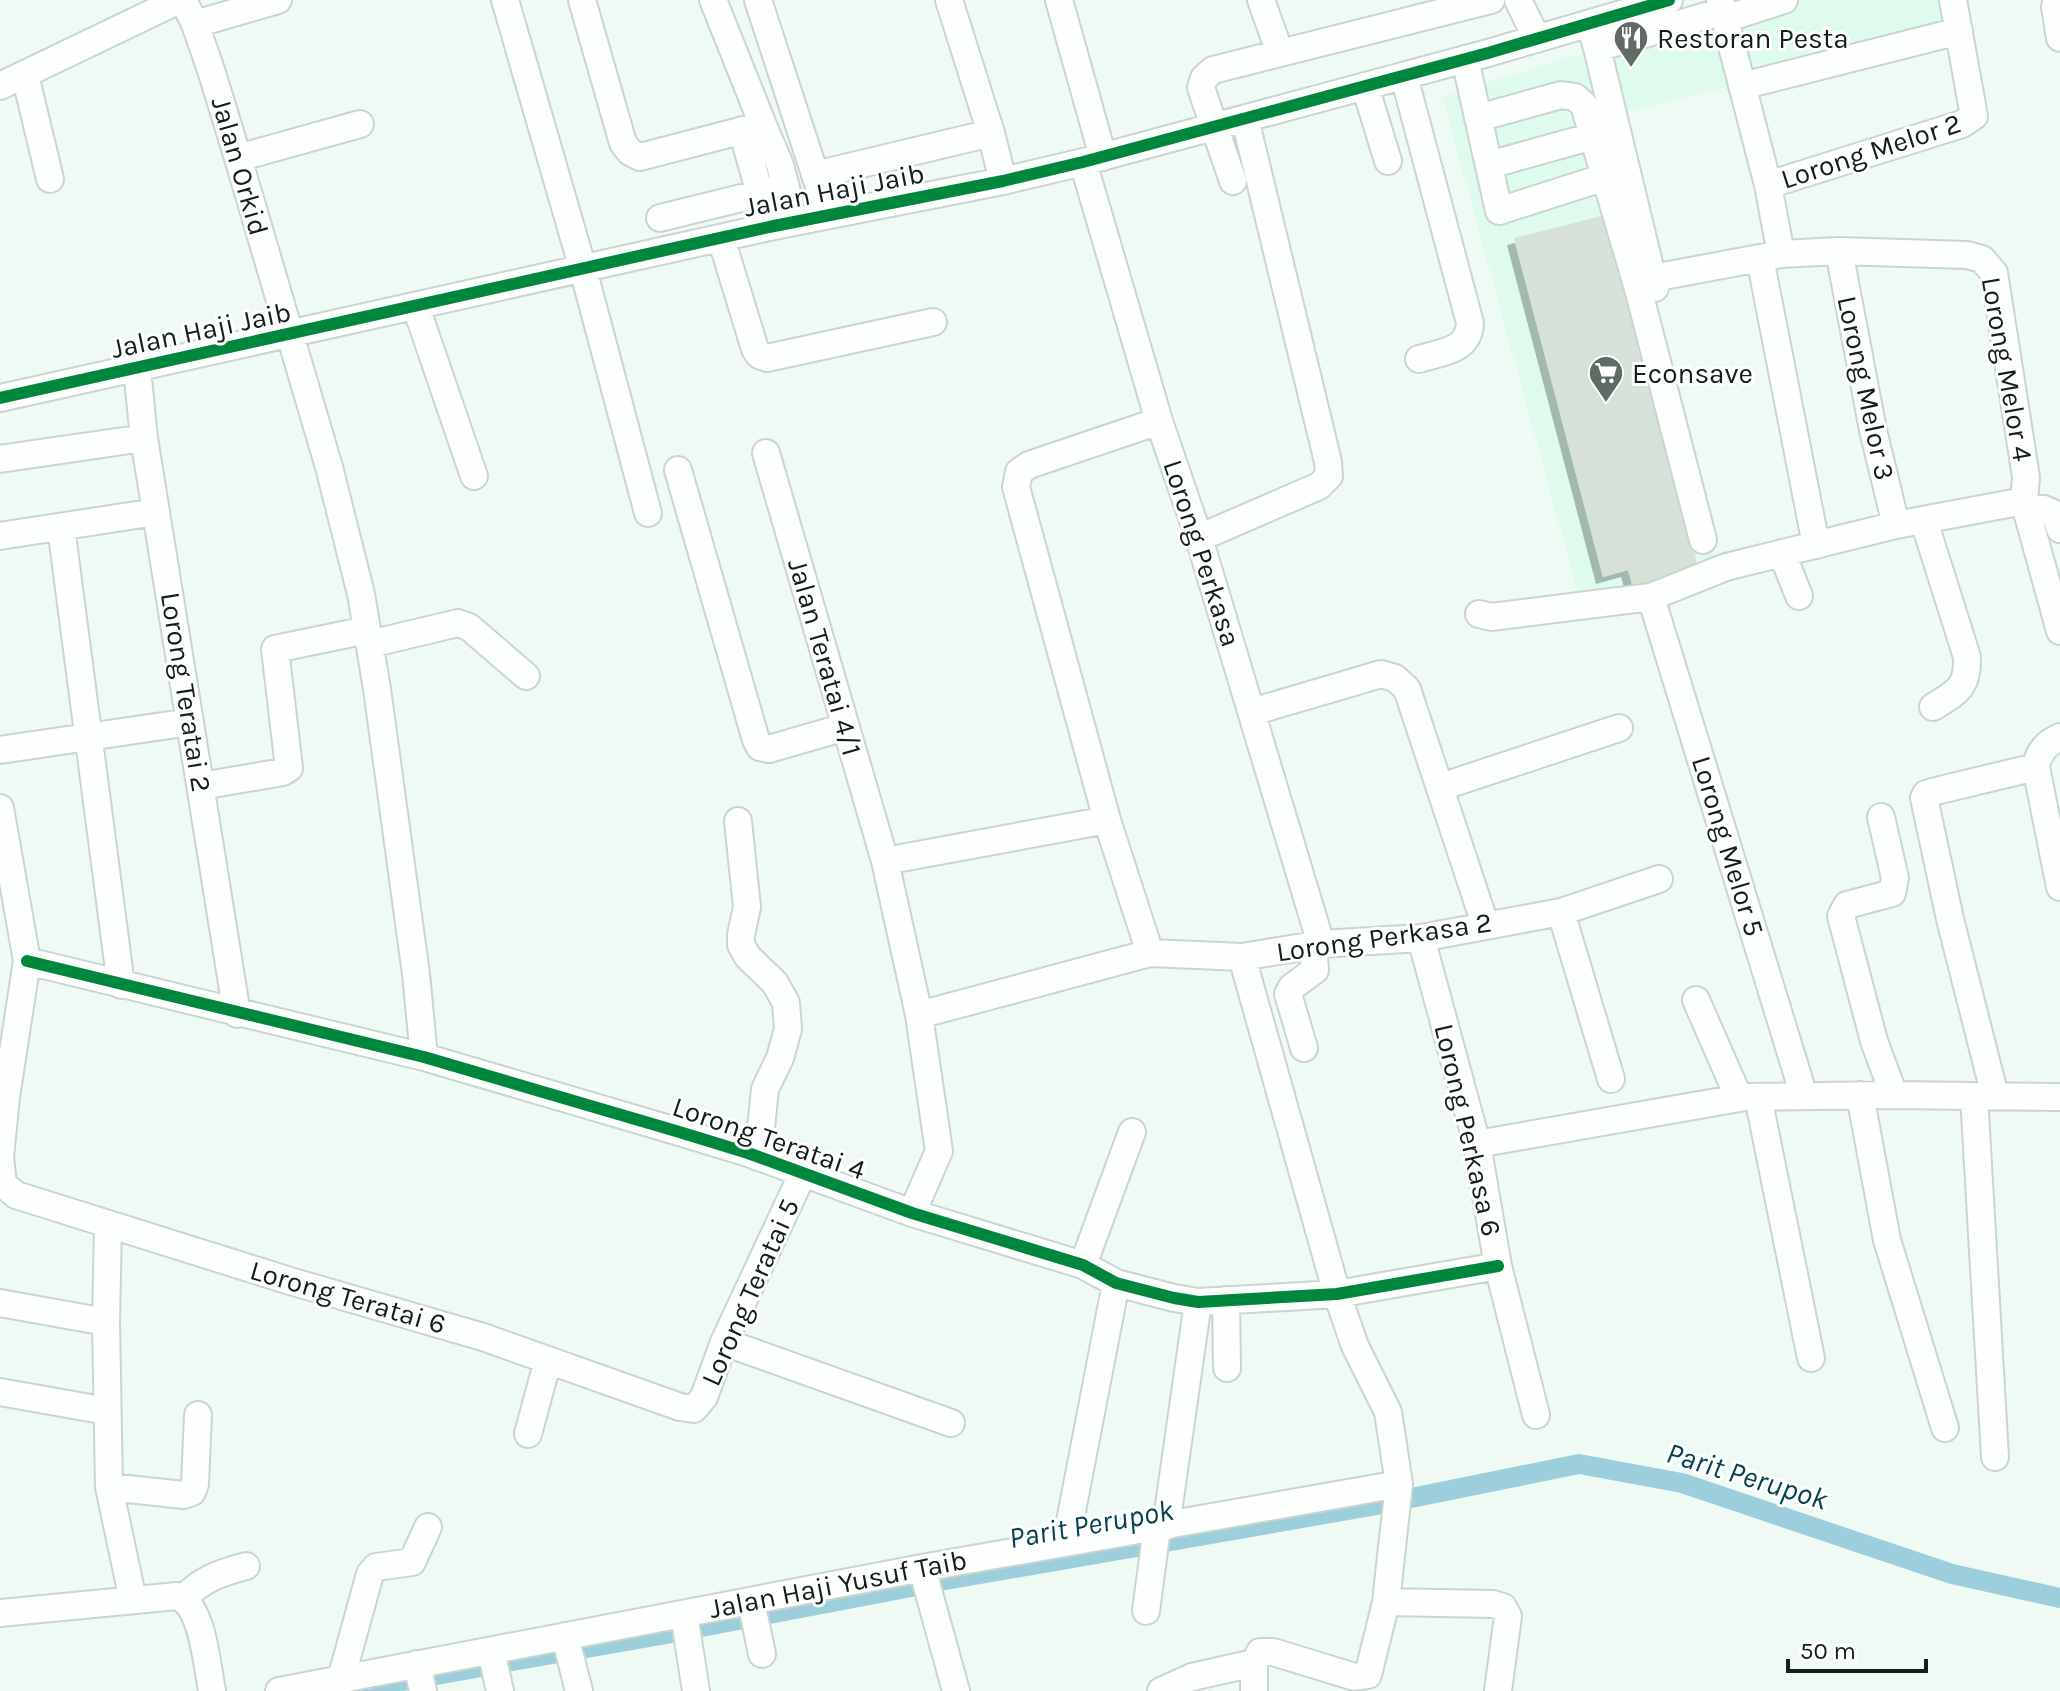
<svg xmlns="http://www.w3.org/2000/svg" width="2060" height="1691" font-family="Karla,sans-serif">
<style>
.built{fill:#defbee}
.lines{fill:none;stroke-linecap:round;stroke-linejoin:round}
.canal{stroke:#9dcedc;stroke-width:20}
.building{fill:#d6e2d7;filter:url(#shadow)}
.minor-casing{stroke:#cad5d0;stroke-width:30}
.minor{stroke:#fdfefe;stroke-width:26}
.cycleway-casing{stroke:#fff;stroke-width:17}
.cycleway{stroke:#00873e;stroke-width:12}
.labels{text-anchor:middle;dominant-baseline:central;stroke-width:6;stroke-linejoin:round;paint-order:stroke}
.poi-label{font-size:28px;fill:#121e19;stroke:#fff;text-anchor:start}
.street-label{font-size:28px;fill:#121e19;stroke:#fff}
.water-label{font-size:30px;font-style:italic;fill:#054252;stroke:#fff}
</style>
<defs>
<filter id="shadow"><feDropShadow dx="-7" dy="7" stdDeviation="0" flood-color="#0004"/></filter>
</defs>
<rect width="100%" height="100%" fill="#f0faf5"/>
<!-- built -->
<path class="built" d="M1759,0H1946L1952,28L1609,117L1717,564L1648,591L1580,601L1442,96Z"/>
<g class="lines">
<!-- canal -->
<path class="canal" d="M1411,1498L1579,1464L1682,1483L1952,1574L2060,1598
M940,1581L1394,1502
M696,1628L922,1585
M507,1662L678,1632
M357,1689L487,1666"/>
</g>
<!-- building -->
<path class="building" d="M1605,215L1699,570L1633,587L1628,570L1603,577L1514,238Z"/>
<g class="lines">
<defs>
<path id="minor" d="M183,0L195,24L211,70L238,158L329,467L361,594L377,689L416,974L424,1057
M505,0L583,269L648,513
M582,0L623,143L630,152L640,157L763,125L713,0
M758,0L828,214
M949,0L991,133L1003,181
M1059,0L1103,157
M1261,0L1280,53
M1518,0L1537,39
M1720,0L1768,185L1781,254
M2057,0L2055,7L2060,38
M1725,19L1784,0
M195,24L278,0
M1592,31L1597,48L1723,11
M1597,48L1655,288
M1465,59L1499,211L1605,177
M25,75L50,179
M1404,76L1470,323C1469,351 1442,352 1419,359
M0,86L179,0
M1365,86L1388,161
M1742,86L1959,31
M1478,118L1561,95L1575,97L1584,105L1639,292L1703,540
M763,125L780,165L790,204
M742,130L764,208
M238,158L360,124
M1083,162L1159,421L1199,538L1321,944
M1489,165L1593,136
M815,175L991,133
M1233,181L1201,88L1204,78L1213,70L1491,0
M1768,185L1962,124L1974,116L1953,0
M660,218L786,187
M721,238L755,349L759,355L767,358L933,322
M1839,251L1873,430L1896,525
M1760,258L1816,545
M1653,278L1781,254L1839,251L1967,255L1982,259L1994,273L2026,477L2024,501L2060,631
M416,307L474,476
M137,369L144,438L237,1014
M0,398L769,227L1003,181L1083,162L1488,53L1669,0
M766,453L885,861L919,1015L939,1151L912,1213
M0,459L144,438
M678,470L756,740L760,747L769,749L845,727
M2026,509H2044L2055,514L2060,529
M1924,521L1967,657C1968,688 1957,692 1933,707
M61,527L121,985
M0,536L156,512
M1199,538L1319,486L1329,476L1328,462L1245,119
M1782,553L1799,596
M1651,597L1804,1096
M1479,614L1492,617L1651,597L1726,567L1896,525L2024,501
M370,644L458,623L469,627L526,676
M1252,712L1381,674L1395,678L1407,689L1485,924
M2060,737C2046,743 2038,753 2036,767L2060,887
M0,750L190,722
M201,786L283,772L289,768L275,649L367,630
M1441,787L1619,728
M0,808L27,961L6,1097L0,1157L3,1184L16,1195L290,1281L483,1337L680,1407L694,1409L704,1397L724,1342L803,1173
M1881,817L1895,878L1892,893L1847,905L1841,916L1874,1041L1894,1095
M738,821L747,907L741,935V945L748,957L775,983L786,1003L788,1029L780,1058L765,1089L758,1157
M885,861L1107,820
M1561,912L1611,1079
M1421,938L1477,1144L1498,1266L1536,1415
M1150,953L1107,820L1016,487L1019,472L1029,465L1159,421
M1242,957L1337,1294L1355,1346L1388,1412L1399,1484L1386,1602L1368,1675L1355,1677L1273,1652H1260L1254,1663V1691
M27,961L424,1057L676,1131L748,1153L912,1213L1083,1265L1116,1283L1174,1298L1198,1302L1337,1294L1498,1266
M1696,1000L1739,1098
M919,1015L1150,953L1242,957L1321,944L1421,938L1561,912L1659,879
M1304,1048L1288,994L1292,987L1315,970L1313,945
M1860,1095L1887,1240L1945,1428
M1974,1096L1995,1457
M1995,1096L1950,919L1924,798L1926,794L1940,790L2036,767
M1758,1097L1811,1358
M1477,1144L1745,1097L1894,1095L2060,1097
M108,1225L106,1322L109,1487L133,1600
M1083,1265L1132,1132
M1226,1300L1227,1368
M0,1303L106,1322
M724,1342L951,1423
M0,1392L107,1411
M528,1434L548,1360
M109,1487L184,1495L192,1492L195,1484L198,1415
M1166,1526L1198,1302
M1066,1542L1116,1283
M922,1568L956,1691
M184,1598C202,1579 220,1573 246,1566
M751,1601L762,1654
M1386,1602L1493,1604L1503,1607L1508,1616L1498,1691
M1146,1611L1157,1528
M0,1613L177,1596C203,1605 207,1666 212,1691
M684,1614L696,1691
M565,1636L579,1691
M491,1651L500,1691
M417,1664L423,1691
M341,1679L370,1574L376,1567L412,1562L428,1527
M279,1691L922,1568L1399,1484
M1161,1691L1192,1677L1254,1663"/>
</defs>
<!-- minor casing -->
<use href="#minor" class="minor-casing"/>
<!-- minor -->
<use href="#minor" class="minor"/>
<defs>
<path id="cycleway" d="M0,398L769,227L1003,181L1083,162L1488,53L1669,0
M27,961L424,1057L676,1131L748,1153L912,1213L1083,1265L1116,1283L1174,1298L1198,1302L1337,1294L1498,1266"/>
</defs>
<!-- cycleway casing -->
<use href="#cycleway" class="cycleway-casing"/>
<!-- cycleway -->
<use href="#cycleway" class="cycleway"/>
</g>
<!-- icons -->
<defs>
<symbol id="restaurant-pin" viewBox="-11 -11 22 30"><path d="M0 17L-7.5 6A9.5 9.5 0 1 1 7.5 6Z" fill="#606b66" stroke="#fff"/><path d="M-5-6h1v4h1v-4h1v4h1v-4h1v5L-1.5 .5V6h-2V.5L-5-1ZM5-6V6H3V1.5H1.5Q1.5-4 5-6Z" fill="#fff"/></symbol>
<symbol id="supermarket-pin" viewBox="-11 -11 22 30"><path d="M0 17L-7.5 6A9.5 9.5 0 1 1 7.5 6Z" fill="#606b66" stroke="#fff"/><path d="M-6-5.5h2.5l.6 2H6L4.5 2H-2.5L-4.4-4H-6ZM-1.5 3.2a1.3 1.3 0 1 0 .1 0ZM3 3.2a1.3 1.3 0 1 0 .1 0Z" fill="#fff"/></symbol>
</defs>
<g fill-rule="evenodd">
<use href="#restaurant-pin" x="1611" y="18" width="40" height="54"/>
<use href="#supermarket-pin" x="1586" y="353" width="40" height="54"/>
</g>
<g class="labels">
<!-- poi labels -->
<g class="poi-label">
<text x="1657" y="38">Restoran Pesta</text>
<text x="1632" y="373">Econsave</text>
</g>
<!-- street labels -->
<g class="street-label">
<text transform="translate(1871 151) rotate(-18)">Lorong Melor 2</text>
<text transform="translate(240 166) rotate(74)">Jalan Orkid</text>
<text transform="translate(834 190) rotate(-11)">Jalan Haji Jaib</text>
<text transform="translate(201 330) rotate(-12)">Jalan Haji Jaib</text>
<text transform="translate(2007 369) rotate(80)">Lorong Melor 4</text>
<text transform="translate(1866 388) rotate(78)">Lorong Melor 3</text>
<text transform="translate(1202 553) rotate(72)">Lorong Perkasa</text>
<text transform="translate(825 657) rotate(74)">Jalan Teratai 4/1</text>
<text transform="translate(186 692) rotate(81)">Lorong Teratai 2</text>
<text transform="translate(1728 846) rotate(73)">Lorong Melor 5</text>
<text transform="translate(1384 937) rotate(-8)">Lorong Perkasa 2</text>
<text transform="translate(1468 1130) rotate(77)">Lorong Perkasa 6</text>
<text transform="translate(769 1138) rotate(19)">Lorong Teratai 4</text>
<text transform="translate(750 1292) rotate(-66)">Lorong Teratai 5</text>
<text transform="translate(348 1297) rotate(16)">Lorong Teratai 6</text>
<text transform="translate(838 1584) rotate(-11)">Jalan Haji Yusuf Taib</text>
</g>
<!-- water labels -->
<g class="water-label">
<text transform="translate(1747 1476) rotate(17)">Parit Perupok</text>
<text transform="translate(1091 1524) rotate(-10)">Parit Perupok</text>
</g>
</g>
<!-- scale -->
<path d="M1788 1659v12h138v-12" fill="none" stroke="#121e19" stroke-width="4"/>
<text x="1800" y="1659" font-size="24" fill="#121e19" stroke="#ffffff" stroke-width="6" paint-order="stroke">50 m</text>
</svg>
